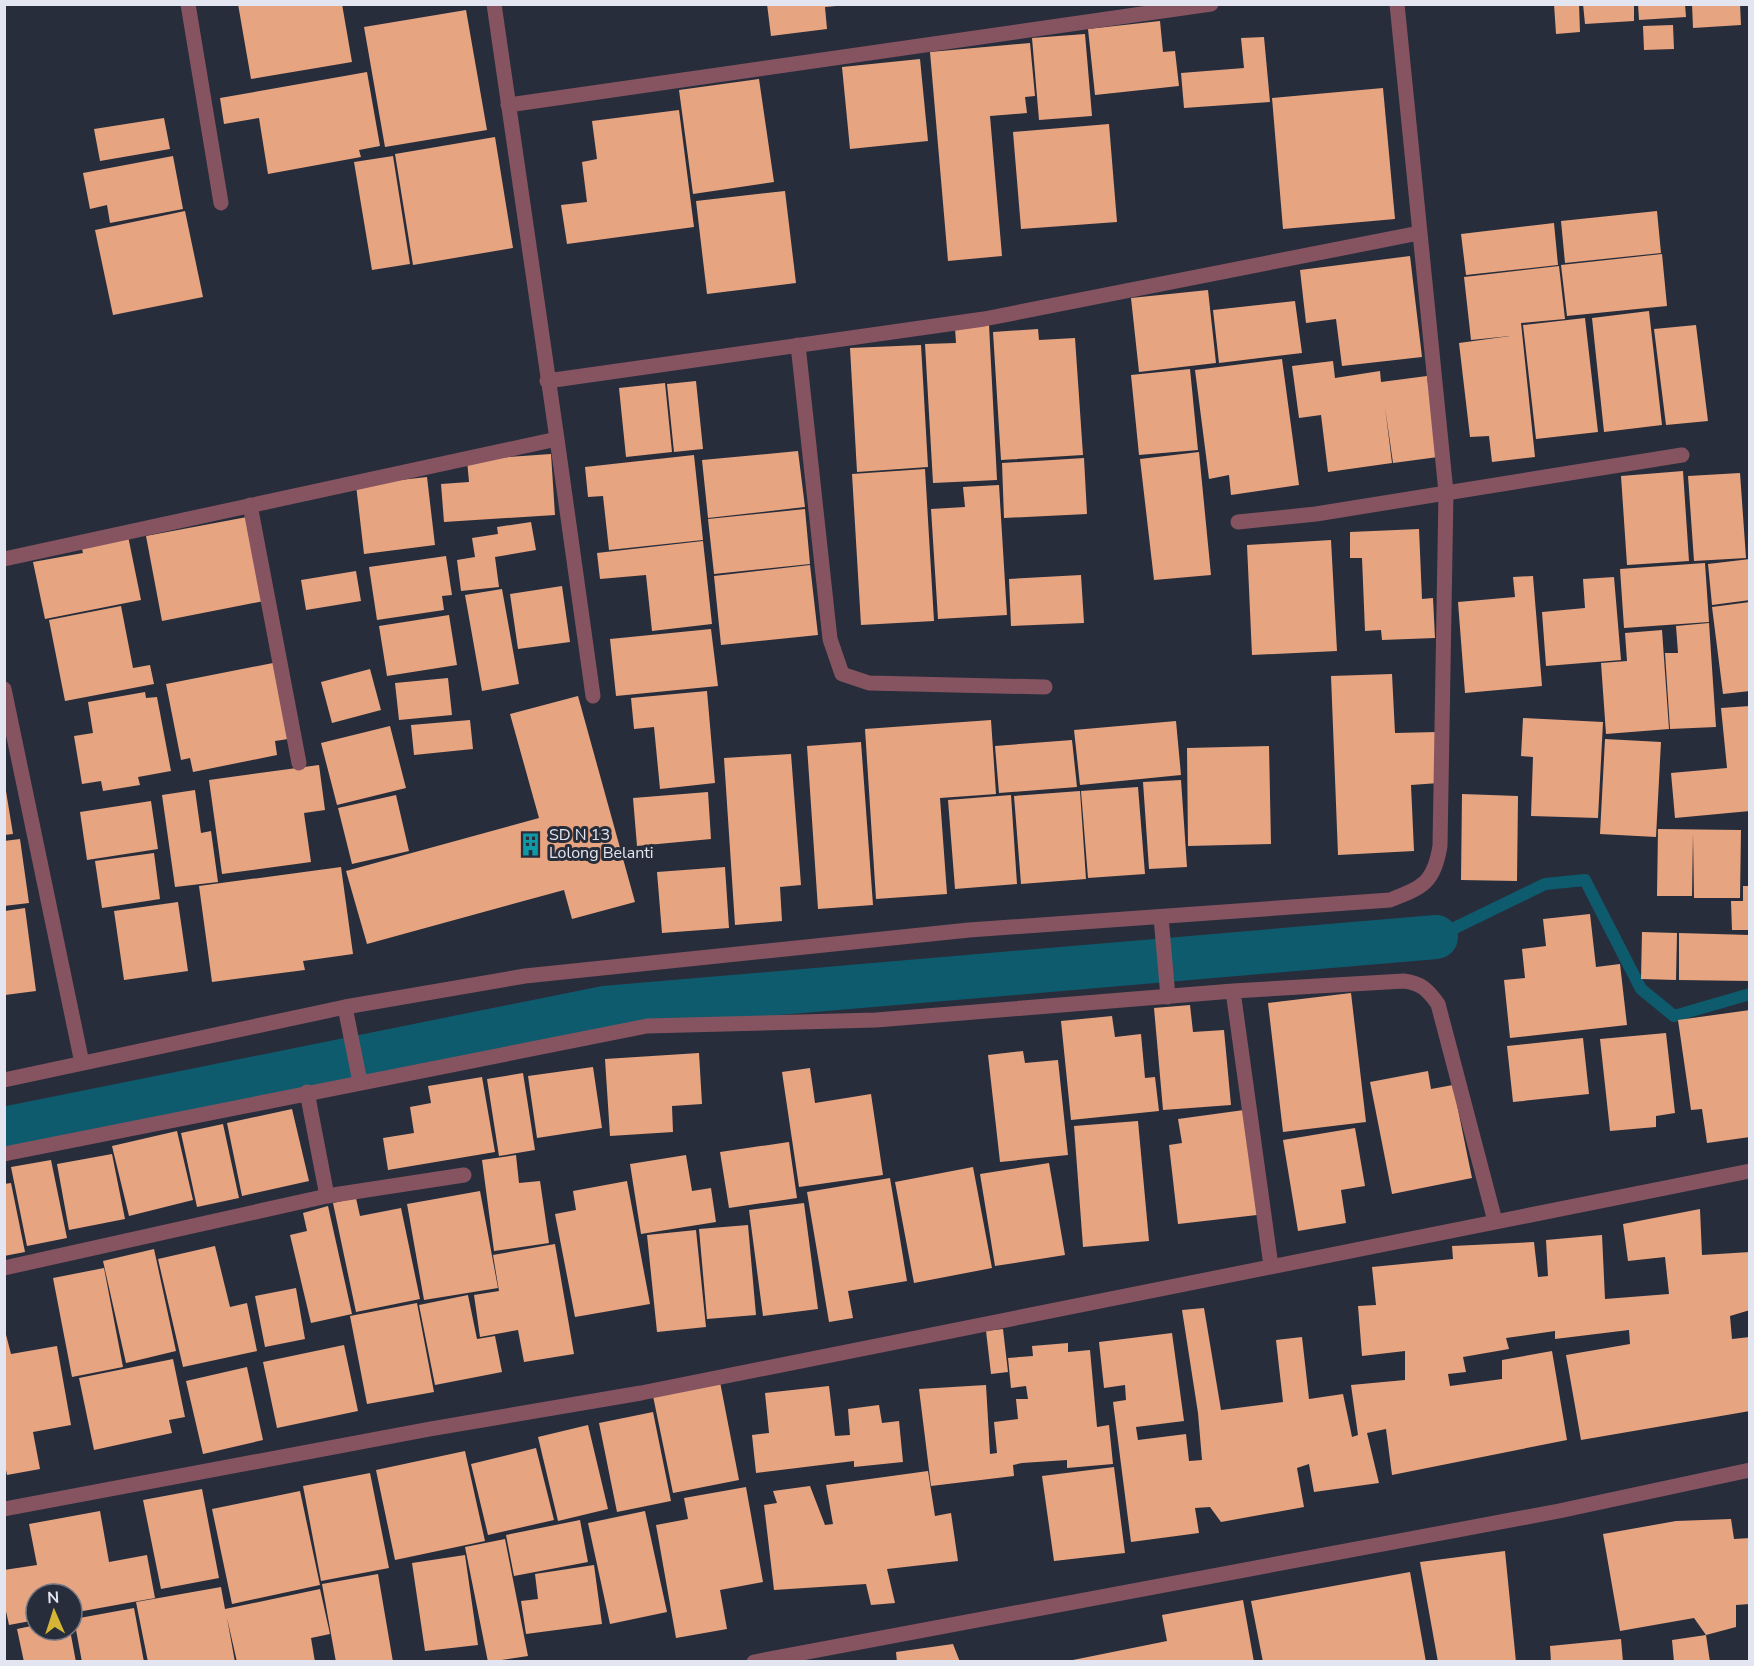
<svg xmlns="http://www.w3.org/2000/svg" width="1754" height="1666" font-family="'Nunito Sans',sans-serif">
<style>
.lines{fill:none;stroke-linecap:round;stroke-linejoin:round}
.stream{stroke:#0e5b6d;stroke-width:12}
.canal{stroke:#0e5b6d;stroke-width:44}
.building{fill:#e7a481}
.minor{stroke:#865460;stroke-width:15}
.labels{text-anchor:middle;dominant-baseline:central;stroke-width:6;stroke-linejoin:round;paint-order:stroke}
.poi-label{font-size:16px;fill:#e3e6f0;stroke:#282d3b;text-anchor:start}
</style>
<rect width="100%" height="100%" fill="#282d3b"/>
<g class="lines">
<!-- stream -->
<path class="stream" d="M1436,937L1545,884L1585,880L1641,989L1674,1016L1750,994"/>
<!-- canal -->
<path class="canal" d="M4,1129L604,1008L1436,937"/>
</g>
<!-- building -->
<path class="building" d="M238,4H342L352,62L251,79Z
M767,4H836V6L825,7L827,29L771,36Z
M1554,4H1579L1580,32L1556,34Z
M1583,4H1634V21L1585,24Z
M1638,4H1685L1686,17L1639,20Z
M1692,4H1740L1741,25L1693,28Z
M466,10L487,130L385,147L364,27Z
M1160,21L1163,52L1175,51L1179,86L1095,95L1088,29Z
M1673,25L1674,49L1644,50L1643,26Z
M1085,34L1092,116L1039,120L1032,38Z
M1264,37L1270,102L1184,108L1181,73L1244,68L1241,38Z
M1030,43L1035,96L1025,97L1027,113L990,116L1002,256L948,261L930,52Z
M920,59L928,141L850,149L842,67Z
M367,72L380,146L359,150L361,157L268,174L259,118L224,124L220,98Z
M759,79L774,182L693,194L679,90Z
M1383,88L1395,219L1283,229L1272,98Z
M679,110L694,227L567,244L561,205L587,202L582,162L597,159L592,121Z
M164,118L170,149L100,161L94,129Z
M1109,124L1117,222L1021,229L1013,132Z
M495,137L513,248L413,265L395,154Z
M173,156L183,209L110,223L107,205L90,209L83,173Z
M393,156L410,264L372,270L354,162Z
M785,191L796,283L707,294L696,201Z
M185,211L203,297L113,315L95,230Z
M1657,211L1661,253L1565,263L1561,221Z
M1554,223L1558,265L1466,275L1461,234Z
M1662,254L1667,306L1567,316L1561,265Z
M1410,256L1422,357L1342,366L1336,319L1306,323L1300,270Z
M1559,266L1565,319L1521,323L1535,457L1492,462L1489,436L1470,437L1459,343L1510,336L1471,340L1464,277Z
M1208,290L1216,363L1139,372L1131,298Z
M1295,301L1302,353L1219,363L1213,310Z
M1649,311L1662,425L1604,432L1592,318Z
M1585,318L1598,432L1536,439L1523,325Z
M989,325L997,480L933,483L925,344L956,343L955,328Z
M1696,325L1708,421L1666,425L1654,329Z
M1038,329L1039,340L1075,338L1083,455L1001,460L993,332Z
M921,345L928,467L857,472L850,348Z
M1282,359L1299,485L1231,495L1229,475L1209,479L1195,370Z
M1333,361L1335,378L1380,371L1381,382L1427,376L1438,457L1393,463L1385,407L1392,463L1328,472L1321,415L1299,418L1292,366Z
M1190,369L1198,450L1139,455L1131,375Z
M696,381L703,449L674,452L667,384Z
M665,383L672,452L626,457L619,388Z
M798,451L805,507L708,518L702,460Z
M1199,452L1211,575L1154,580L1140,459Z
M551,454L555,515L444,522L441,484L469,482L467,460Z
M694,455L703,540L609,550L603,496L588,497L585,467Z
M1084,458L1087,514L1004,518L1002,463Z
M925,469L934,621L861,625L852,474Z
M1683,471L1689,561L1627,565L1621,476Z
M1740,473L1746,558L1694,561L1688,476Z
M427,477L435,545L364,554L356,485Z
M999,485L1007,615L938,619L931,509L965,507L963,487Z
M805,509L810,564L714,574L708,519Z
M247,517L264,601L162,621L146,536Z
M531,522L536,550L495,557L499,587L461,591L457,560L475,557L472,538L498,534L497,527Z
M1419,529L1422,599L1433,598L1435,638L1382,640L1381,630L1365,631L1362,558H1350V532Z
M128,536L141,600L45,619L33,562L83,553L81,545Z
M1331,540L1337,651L1252,655L1247,545Z
M703,541L712,624L652,631L646,575L600,579L597,553Z
M446,556L452,595L442,596L444,610L377,620L369,567Z
M1750,559V600L1712,605L1708,564Z
M1705,563L1709,622L1624,628L1620,569Z
M810,565L818,635L721,645L714,576Z
M356,571L361,601L306,610L301,580Z
M1081,575L1084,623L1011,626L1009,579Z
M1533,576L1542,686L1465,693L1458,602L1515,597L1513,577Z
M1614,577L1621,660L1546,666L1542,612L1585,608L1583,579Z
M562,586L570,642L518,649L510,594Z
M502,589L519,684L482,691L465,595Z
M1750,602V691L1723,694L1712,607Z
M121,606L133,668L150,665L154,684L65,701L49,620Z
M449,615L457,665L387,676L379,626Z
M1709,623L1716,727L1670,729L1665,653H1678L1676,626Z
M711,629L718,686L616,696L610,639Z
M1662,630L1669,729L1606,734L1601,663L1627,661L1625,633Z
M273,663L288,739L275,741L277,755L193,772L190,758L181,760L166,684Z
M370,669L381,710L332,723L321,682Z
M1392,674L1395,733L1437,732L1439,783L1411,785L1414,851L1338,855L1331,676Z
M448,678L452,715L399,720L395,683Z
M707,691L715,783L660,789L654,727L634,729L631,698Z
M145,692L146,698L157,697L171,771L138,777L140,785L103,791L101,781L82,784L74,736L93,733L88,702Z
M578,696L635,902L572,919L564,890L367,944L346,871L539,818L510,714Z
M1750,706V811L1675,818L1671,773L1727,768L1721,708Z
M1523,718L1603,722L1598,818L1531,816L1533,757L1521,756Z
M470,720L473,749L414,755L411,725Z
M991,720L996,794L940,798L947,894L876,899L865,729Z
M1176,721L1181,775L1080,785L1074,730Z
M390,726L406,788L337,805L321,743Z
M1605,739L1661,742L1656,837L1600,834Z
M1072,740L1077,787L999,793L995,746Z
M861,742L873,905L818,909L807,746Z
M1269,746L1271,844L1188,846L1187,748Z
M791,754L801,885L780,887L782,921L735,925L724,758Z
M319,765L325,810L304,813L311,862L222,874L209,780Z
M4,779L13,834L4,835Z
M1181,780L1187,867L1149,869L1143,782Z
M1138,787L1145,874L1088,878L1081,791Z
M195,790L201,833L211,831L218,882L175,887L162,795Z
M1080,791L1086,879L1021,884L1014,796Z
M708,792L711,839L637,846L633,798Z
M1462,794L1518,796L1517,881L1461,880Z
M396,795L409,851L352,864L338,808Z
M1011,795L1017,884L955,889L948,800Z
M151,801L158,849L87,860L80,812Z
M1658,829L1741,830L1740,898H1694L1693,833L1692,896H1657Z
M20,839L29,903L4,906V841Z
M154,853L160,899L102,908L95,861Z
M341,867L353,954L303,961L305,970L212,982L199,886Z
M725,867L729,928L662,933L657,872Z
M1743,886H1750V930H1732L1731,901H1743Z
M178,902L188,971L124,980L114,911Z
M25,908L36,991L5,995V911Z
M1590,914L1596,967L1620,964L1627,1025L1510,1038L1504,980L1525,978L1522,949L1546,946L1543,919Z
M1642,932L1677,933L1676,980L1641,979Z
M1679,933L1750,935V981L1679,980Z
M1351,993L1366,1122L1283,1132L1268,1003Z
M1190,1005L1193,1032L1224,1030L1231,1105L1163,1110L1154,1008Z
M1750,1010V1137L1707,1143L1702,1109L1691,1110L1678,1020Z
M1112,1016L1115,1037L1141,1034L1145,1078L1155,1077L1159,1111L1071,1120L1061,1021Z
M1666,1033L1675,1113L1656,1116V1127L1610,1131L1600,1039Z
M1583,1038L1589,1094L1513,1102L1507,1046Z
M1023,1051L1025,1063L1058,1060L1068,1155L1000,1162L988,1055Z
M699,1053L702,1104L672,1106L673,1132L610,1136L605,1059Z
M593,1067L602,1128L537,1138L528,1076Z
M810,1068L815,1103L871,1094L883,1175L799,1187L782,1072Z
M1428,1071L1431,1089L1453,1085L1472,1178L1392,1194L1370,1082Z
M523,1073L535,1150L499,1156L487,1079Z
M482,1077L495,1152L388,1170L383,1138L414,1133L410,1107L431,1103L428,1086Z
M292,1109L309,1181L242,1196L227,1123Z
M1244,1110L1257,1215L1178,1224L1169,1145L1182,1143L1178,1119Z
M1138,1121L1149,1241L1083,1247L1074,1126Z
M223,1124L239,1198L197,1207L181,1133Z
M1355,1128L1365,1186L1341,1190L1346,1223L1298,1231L1283,1140Z
M177,1131L193,1200L129,1216L112,1146Z
M789,1142L797,1198L729,1208L720,1152Z
M112,1154L125,1219L69,1230L57,1164Z
M516,1155L519,1183L540,1181L549,1243L494,1251L482,1160Z
M686,1155L692,1191L711,1188L716,1222L641,1234L630,1164Z
M51,1160L67,1238L27,1246L11,1167Z
M1049,1163L1065,1255L995,1266L980,1174Z
M973,1167L992,1268L914,1283L895,1182Z
M890,1178L907,1281L848,1291L853,1318L829,1322L807,1192Z
M627,1181L650,1304L575,1317L555,1214L576,1210L573,1191Z
M11,1183L25,1252L4,1256V1184Z
M480,1191L498,1288L424,1300L407,1204Z
M356,1198L360,1216L401,1208L420,1299L356,1312L333,1203Z
M804,1203L818,1309L763,1316L749,1210Z
M328,1206L352,1314L311,1323L290,1235L307,1231L303,1213Z
M1700,1209L1702,1255L1750,1252V1310L1730,1316L1732,1339L1750,1337V1411L1581,1440L1566,1355L1630,1344L1629,1330L1555,1339V1331L1506,1338L1509,1349L1463,1357L1466,1372L1448,1374L1450,1386L1502,1379V1360L1552,1351L1567,1440L1392,1475L1386,1429L1367,1433L1379,1483L1314,1492L1309,1464L1297,1468L1304,1507L1221,1522L1210,1507L1195,1508L1199,1533L1131,1542L1113,1402L1126,1400L1125,1385L1104,1388L1099,1342L1172,1333L1184,1421L1136,1427L1138,1440L1186,1434L1189,1461L1202,1460L1198,1413L1182,1310L1204,1308L1221,1410L1283,1402L1276,1340L1302,1337L1309,1399L1343,1394L1352,1437L1358,1435L1351,1385L1405,1380V1351L1362,1356L1358,1306L1376,1305L1372,1267L1453,1259L1452,1246L1534,1242L1538,1277L1548,1276L1546,1240L1602,1235L1605,1299L1669,1294L1665,1257L1628,1261L1623,1224Z
M748,1225L756,1315L707,1319L699,1229Z
M696,1230L706,1327L657,1332L647,1235Z
M555,1244L574,1354L524,1362L518,1330L480,1337L474,1295L499,1291L493,1255Z
M215,1246L230,1307L247,1303L257,1351L183,1367L158,1259Z
M154,1249L176,1351L126,1363L103,1261Z
M104,1268L123,1367L72,1377L53,1278Z
M296,1288L305,1339L265,1347L255,1296Z
M468,1295L477,1339L495,1336L502,1372L435,1385L419,1305Z
M417,1303L434,1392L367,1404L350,1316Z
M4,1327L11,1354L57,1346L71,1425L33,1432L40,1469L7,1475L4,1460Z
M1003,1329L1008,1372L991,1374L986,1331Z
M1068,1343V1352L1090,1350L1097,1427L1109,1425L1113,1464L1067,1468V1460L1022,1463L1013,1465L1014,1476L931,1486L919,1389L986,1385L990,1454L997,1453L994,1422L1018,1419L1016,1399H1028L1026,1386L1011,1388L1008,1358L1033,1356L1032,1346Z
M344,1345L358,1411L277,1428L263,1362Z
M173,1359L185,1417L169,1420L172,1433L94,1450L79,1378Z
M247,1367L263,1440L203,1454L186,1381Z
M720,1382L739,1480L673,1493L653,1396Z
M829,1386L835,1436L850,1435L848,1409L879,1405L882,1423L899,1421L903,1462L854,1467V1461L756,1473L752,1435L769,1433L765,1393Z
M653,1412L671,1501L617,1512L599,1423Z
M588,1425L608,1509L558,1521L538,1437Z
M536,1448L554,1520L488,1535L471,1464Z
M465,1451L485,1541L395,1560L376,1470Z
M1114,1467L1125,1553L1054,1561L1042,1476Z
M928,1471L935,1516L951,1513L958,1561L887,1569L895,1603L871,1605L866,1584L774,1590L764,1505L777,1503L773,1491L810,1486L825,1525L833,1524L826,1485Z
M370,1473L389,1568L321,1581L303,1486Z
M746,1487L763,1582L720,1590L727,1629L676,1638L656,1525L688,1519L684,1498Z
M202,1489L219,1578L161,1589L143,1500Z
M300,1491L320,1585L232,1604L212,1509Z
M100,1511L109,1562L147,1555L155,1598L72,1613V1594H36V1620L9,1625L4,1602V1570L37,1565L29,1524Z
M645,1511L667,1612L610,1624L588,1523Z
M1731,1519L1734,1539L1750,1538V1604L1736,1605V1627L1706,1635L1710,1662H1674L1672,1640L1706,1635L1694,1618L1620,1631L1603,1534L1676,1521Z
M580,1520L588,1562L514,1576L506,1535Z
M505,1539L528,1656L488,1662L465,1547Z
M1505,1551L1516,1662H1438L1420,1562Z
M465,1555L478,1645L425,1651L412,1563Z
M594,1565L602,1624L526,1634L521,1601L538,1599L535,1574Z
M1410,1572L1426,1662H1263L1251,1601Z
M378,1574L393,1662H336L322,1584Z
M221,1587L225,1609L320,1589L330,1634L311,1638L315,1662H237L227,1618L235,1662H148L136,1602Z
M1243,1600L1254,1662H1063L1167,1641L1162,1615Z
M134,1608L144,1662H82L74,1619Z
M36,1625V1630H70L76,1662H24L17,1629Z
M1621,1639L1623,1662H1551L1550,1646Z
M953,1644L960,1662H897L896,1652Z"/>
<g class="lines">
<!-- minor -->
<path class="minor" d="M188,4L221,203
M508,105L1211,4
M798,345L830,639L842,674L869,683L1045,687
M547,381L984,319L1419,233
M557,439L593,696
M250,505L299,763
M1238,522L1316,514L1682,455
M4,559L557,439L494,4
M4,689L82,1063
M1161,917L1168,997
M1233,991L1271,1266
M345,1007L360,1082
M4,1080L345,1007L525,976L969,930L1390,900C1423,887 1434,883 1440,846L1446,492L1397,4
M307,1092L327,1196
M4,1154L647,1026L876,1020L1233,991L1404,981C1421,983 1428,990 1438,1004L1495,1221
M4,1268L327,1196L464,1175
M4,1509L430,1429L641,1393L1750,1171
M754,1662L1559,1511L1750,1470"/>
</g>
<!-- icons -->
<defs>
<symbol id="building-bare" viewBox="-9 -9 18 18"><path d="M-4-6H4V6H1V3H-1V6H-4ZM-2.5-4.3h1.7v1.8h-1.7ZM.8-4.3h1.7v1.8H.8ZM-2.5-1h1.7V.8h-1.7ZM.8-1h1.7V.8H.8Z" fill="#0f9aa8" stroke="#282d3b" stroke-width="2.5" paint-order="stroke"/></symbol>
</defs>
<g fill-rule="evenodd">
<use href="#building-bare" x="514" y="828" width="33" height="33"/>
</g>
<g class="labels">
<!-- poi labels -->
<g class="poi-label">
<text x="549" y="835">SD N 13<tspan x="549" dy="18">Lolong Belanti</tspan></text>
</g>
</g>
<!-- border -->
<rect width="1754" height="1666" fill="none" stroke="#e3e6f0" stroke-width="12"/>
<!-- north arrow -->
<g transform="translate(54 1612) rotate(357)"><circle r="28" fill="#282d3b" stroke="#737783" stroke-width="1.5"/>
<path d="M0-4.5L10 22L0 15L-10 22Z" fill="#d5b535"/>
<text y="-9" font-size="16" font-weight="bold" text-anchor="middle" fill="#e3e6f0">N</text>
</g>
</svg>
